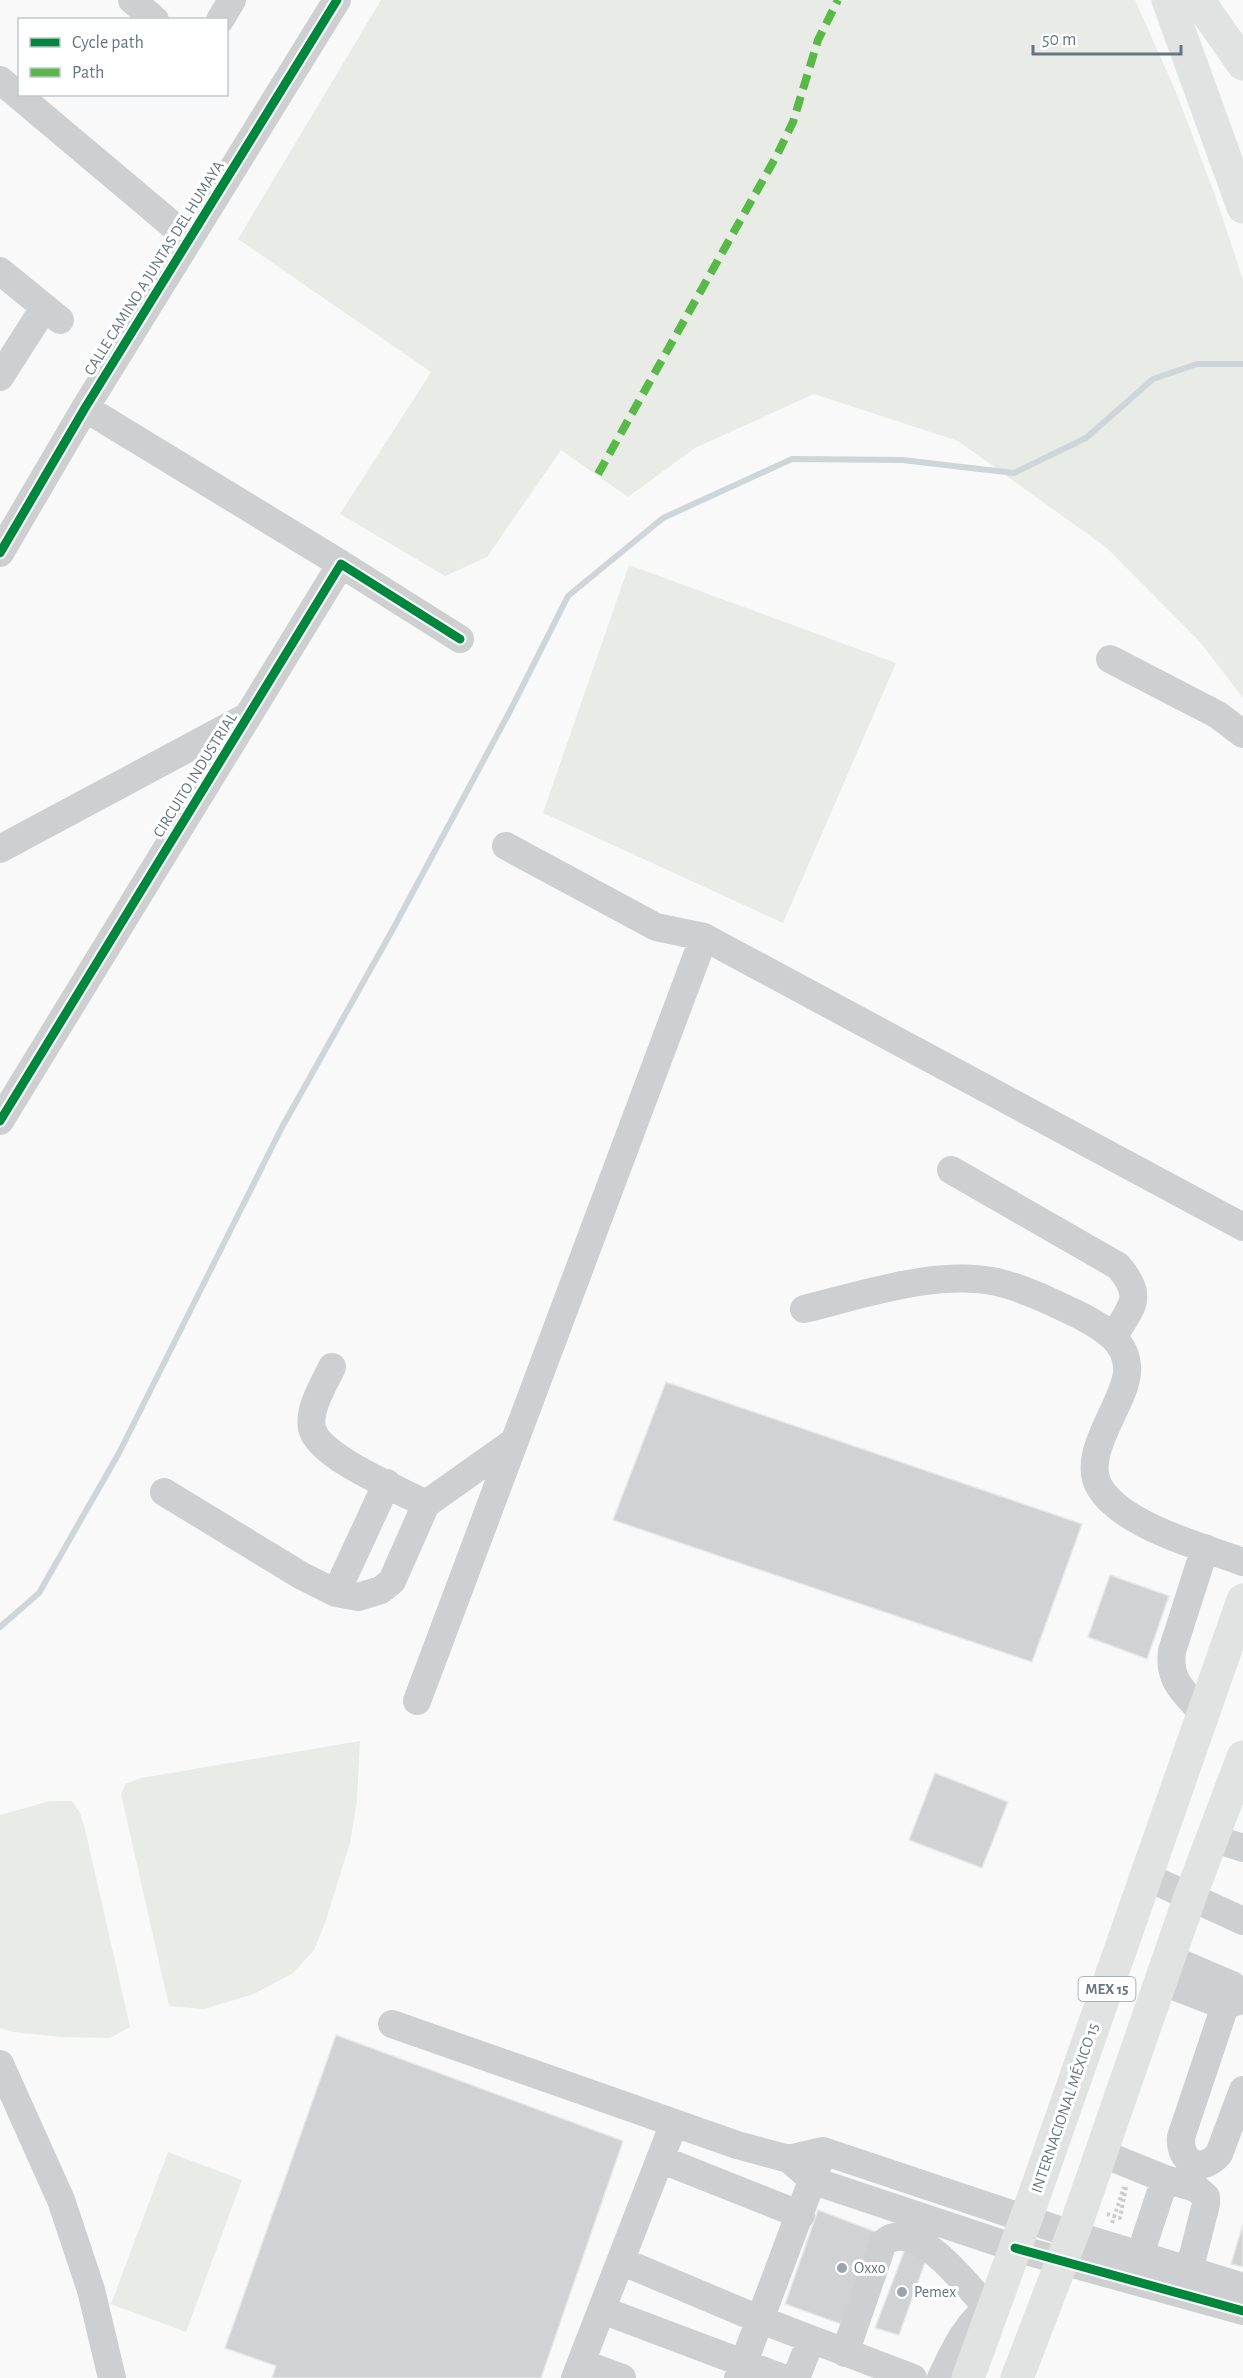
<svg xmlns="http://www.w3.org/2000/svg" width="1243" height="2378" font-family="'Alegreya Sans',sans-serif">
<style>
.green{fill:#e8ebe6}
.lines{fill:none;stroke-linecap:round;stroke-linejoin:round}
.stream{stroke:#ced6d9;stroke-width:6}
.building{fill:#d0d2d3;stroke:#e8e8e8;stroke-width:1.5}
.path{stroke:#cbcccd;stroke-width:4;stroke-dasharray:3 3;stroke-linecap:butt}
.minor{stroke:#cecfd0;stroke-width:28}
.major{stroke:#e1e2e2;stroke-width:33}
.quiet{stroke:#58b947;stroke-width:8;stroke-dasharray:15 8;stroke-linecap:butt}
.cycleway-casing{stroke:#fff;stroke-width:13}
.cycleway{stroke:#00873e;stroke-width:9}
.poi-dot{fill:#99a4ac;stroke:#fff;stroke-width:2}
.labels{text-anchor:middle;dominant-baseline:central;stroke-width:6;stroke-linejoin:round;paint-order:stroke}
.shield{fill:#fff;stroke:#939fa8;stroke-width:1.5}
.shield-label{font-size:15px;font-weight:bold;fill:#657683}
.street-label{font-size:16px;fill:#657683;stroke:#fff}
.poi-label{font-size:16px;fill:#657683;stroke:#fff;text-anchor:start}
</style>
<rect width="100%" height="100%" fill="#f9f9f9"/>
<!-- green -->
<path class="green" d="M381,0H1135L1176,92L1215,195L1243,280V698L1200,642L1107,548L958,441L814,394L695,448L628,497L561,450L487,557L445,576L340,514L431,372L238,239Z
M629,565L896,663L783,923L543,813Z
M360,1741L357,1800L350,1843L325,1923L314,1950L293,1973L254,1994L204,2009L169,2006L121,1794L125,1784L141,1778Z
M50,1801H72L80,1813L85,1829L130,2027L110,2038L61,2037L14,2032L0,2028V1815Z
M168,2152L242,2180L186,2332L111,2304Z"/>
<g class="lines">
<!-- stream -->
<path class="stream" d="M0,1627L39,1593L119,1453L281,1129L393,929L510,711L568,596L663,518L792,459L902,460L1014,473L1086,438L1153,379L1197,364H1243"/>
</g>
<!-- building -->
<path class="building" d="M666,1382L1082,1524L1032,1662L613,1520Z
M1110,1575L1169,1596L1147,1659L1088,1637Z
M935,1773L1008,1802L982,1868L909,1840Z
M336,2035L623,2141L541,2378H272L276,2366L225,2348Z
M818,2210L876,2232L841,2324L785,2304Z
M1243,2224V2267L1231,2264Z
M905,2249L927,2257L899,2335L875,2328Z"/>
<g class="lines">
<!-- path -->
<path class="path" d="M1107,2214L1120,2218L1126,2187
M1112,2223L1124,2187"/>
<!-- minor -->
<path class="minor" d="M132,0L155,20
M220,20L232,0
M0,80L189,239
M0,271L60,320
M0,377L44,308
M85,408L341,564
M0,553L85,408L337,0
M1110,659L1218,715L1243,734
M506,846L656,927L704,937
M0,849L248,716
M0,1121L341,564L460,639
M951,1170L1118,1266C1145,1297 1132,1306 1113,1337
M804,1309C863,1295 936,1269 997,1282C1026,1289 1054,1303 1081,1316C1104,1328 1129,1343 1127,1372C1125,1405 1079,1454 1100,1488C1122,1525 1202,1547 1243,1562
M332,1367C324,1384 308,1409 312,1428C318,1457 400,1490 426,1504
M164,1492L302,1576L336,1593L358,1597L381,1590L392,1581L426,1504L515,1441
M336,1593L387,1483
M417,1701L704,937L1243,1227
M1203,1713C1184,1692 1168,1681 1172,1651L1205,1548
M1212,1838L1243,1848
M1147,1877L1243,1921
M1169,1958L1232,1985L1243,1998
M1160,1981L1225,2006L1241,2000
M1232,1985L1181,2137C1179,2162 1201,2175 1219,2154L1243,2090
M392,2024L737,2145L789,2159L814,2181L1015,2248L1243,2311
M0,2064L61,2200L91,2290L112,2378
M1101,2153L1165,2179L1196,2188L1206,2197V2204L1189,2271
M660,2159L801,2215
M789,2159L823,2151L1071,2234L1243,2287
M1140,2255L1165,2179
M621,2261L761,2320L913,2378
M602,2310L783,2378
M845,2353L883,2243C915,2215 966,2285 987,2307
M581,2363L622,2378
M575,2378L674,2123
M738,2378L819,2162
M796,2378L811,2340
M941,2378C955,2348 968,2320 996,2301"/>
<!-- major -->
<path class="major" d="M1168,0L1243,207
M1198,0L1243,64
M968,2378L1033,2199L1243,1600
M1017,2378L1077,2222L1190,1897L1243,1757"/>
<!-- quiet -->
<path class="quiet" d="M598,474L777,155L793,122L818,40L838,0"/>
<defs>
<path id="cycleway" d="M0,553L85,408L337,0
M0,1121L341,564L460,639
M1015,2248L1243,2311"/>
</defs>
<!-- cycleway casing -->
<use href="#cycleway" class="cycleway-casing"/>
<!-- cycleway -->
<use href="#cycleway" class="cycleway"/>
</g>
<!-- markers -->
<g class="poi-dot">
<circle cx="842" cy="2268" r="6"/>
<circle cx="902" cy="2292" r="6"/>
</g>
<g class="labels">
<!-- shield labels -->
<rect class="shield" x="1078.5" y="1977" width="57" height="24" rx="4.5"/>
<g class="shield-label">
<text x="1107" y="1989">MEX 15</text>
</g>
<!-- street labels -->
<g class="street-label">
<text transform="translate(154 268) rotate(-58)">CALLE CAMINO A JUNTAS DEL HUMAYA</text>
<text transform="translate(195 775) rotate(-58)">CIRCUITO INDUSTRIAL</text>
<text transform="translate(1065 2108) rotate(-71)">INTERNACIONAL MÉXICO 15</text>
</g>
<!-- poi labels -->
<g class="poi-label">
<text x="854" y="2268">Oxxo</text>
<text x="914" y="2292">Pemex</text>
</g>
</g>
<!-- legend -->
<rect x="18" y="18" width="210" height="78" fill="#ffffff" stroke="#c1c8cd" stroke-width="1.5"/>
<rect x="30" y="38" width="30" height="9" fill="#00873e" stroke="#c1c8cd" stroke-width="1.5"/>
<text x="72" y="48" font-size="18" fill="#657683">Cycle path</text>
<rect x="30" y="68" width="30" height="9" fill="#58b947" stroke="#c1c8cd" stroke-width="1.5"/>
<text x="72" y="78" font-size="18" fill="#657683">Path</text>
<!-- scale -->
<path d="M1033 45v9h148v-9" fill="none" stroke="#657683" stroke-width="3"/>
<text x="1042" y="45" font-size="18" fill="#657683" stroke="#ffffff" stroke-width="4.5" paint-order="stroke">50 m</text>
</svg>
